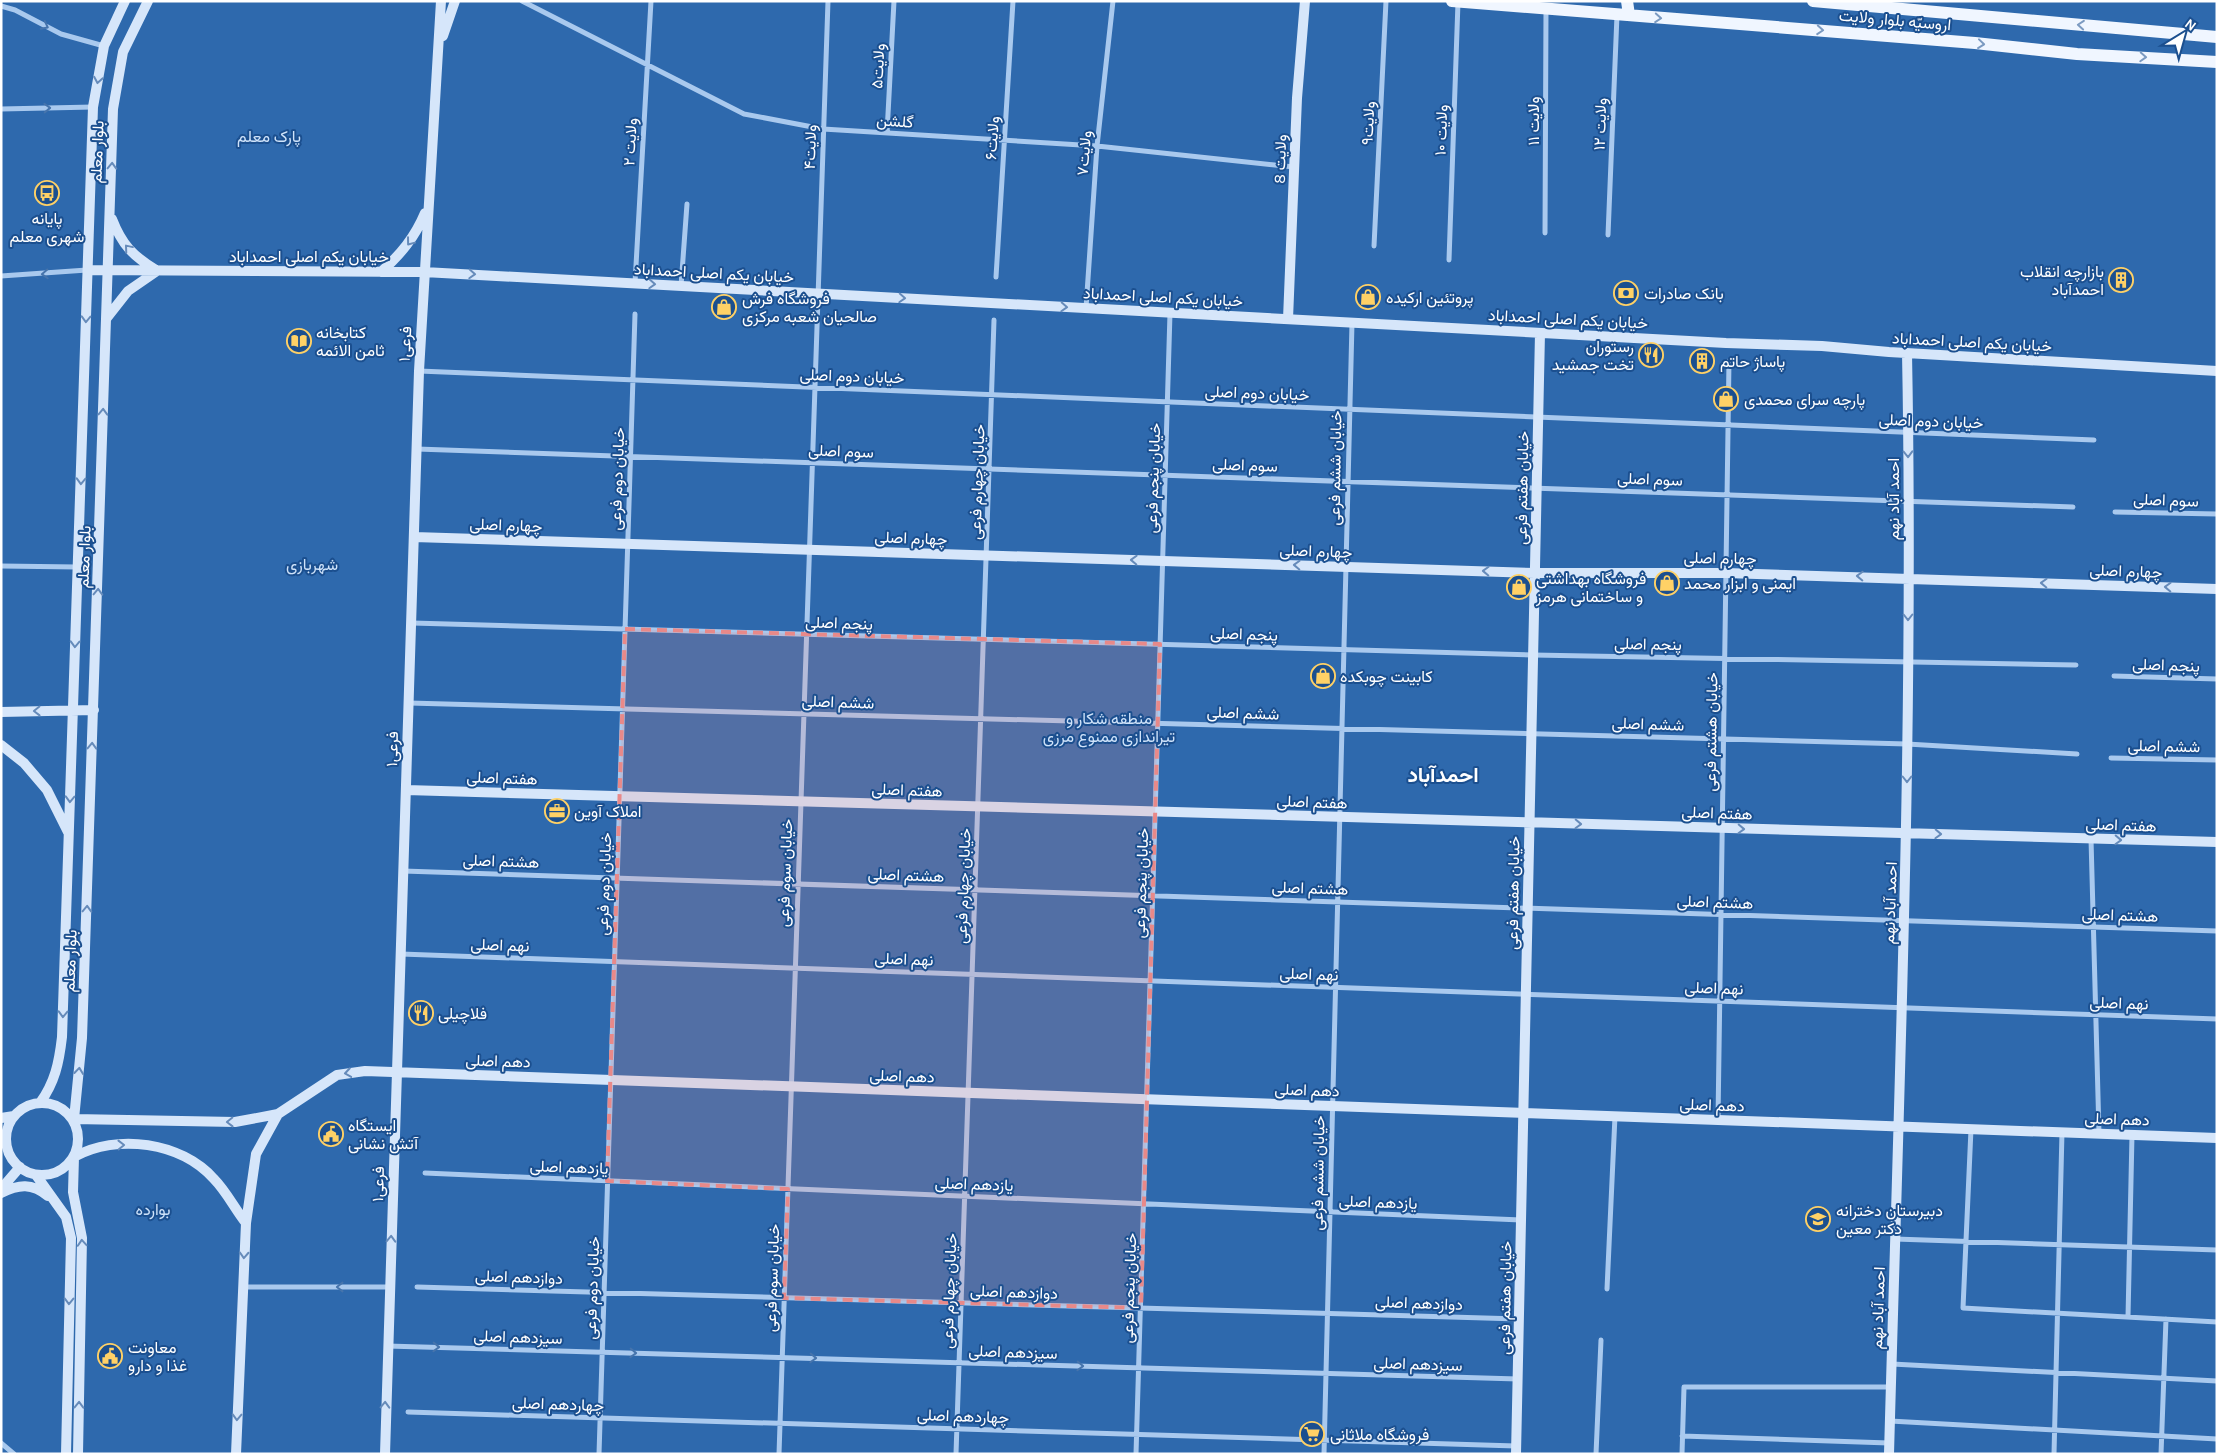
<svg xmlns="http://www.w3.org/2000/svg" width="2218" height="1455" font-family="Karla,Vazirmatn,sans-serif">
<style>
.green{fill:#2e69ad}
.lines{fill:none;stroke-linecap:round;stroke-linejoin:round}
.street{stroke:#a9c9ee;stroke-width:5}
.secondary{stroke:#d6e6fa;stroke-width:10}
.primary{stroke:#f0f6ff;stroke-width:12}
.oneway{stroke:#7b9ac1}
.oneway2{stroke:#4674ac}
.oneway3{stroke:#668bba}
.marked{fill:#e88989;fill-opacity:0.2;stroke:#e88989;stroke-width:4;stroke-dasharray:10 6;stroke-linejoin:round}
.labels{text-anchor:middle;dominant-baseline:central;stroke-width:4;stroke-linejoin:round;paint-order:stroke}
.street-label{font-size:16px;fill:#fff;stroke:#1b4f8f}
.park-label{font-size:16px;fill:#cfe3fa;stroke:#1b4f8f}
.poi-label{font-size:16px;fill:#fff;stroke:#1b4f8f;text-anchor:start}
.district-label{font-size:21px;font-weight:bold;fill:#fff;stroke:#1b4f8f}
</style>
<rect width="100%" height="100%" fill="#1b4f8f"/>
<!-- green -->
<path class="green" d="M1,1H2217V1454H1Z"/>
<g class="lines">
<!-- street -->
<path class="street" d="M522,1L744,114L823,129L1097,146L1294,167
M1,6L15,10L61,34L104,46
M1,109L93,107
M887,133L894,1
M1545,233L1546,9
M1608,235L1617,15
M1374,246L1386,1
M1449,260L1458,2
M1,276L87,270
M996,277L1013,1
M635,283L651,1
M681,286L687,204
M1086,308L1097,146L1113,1
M419,371L2094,440
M417,449L2073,507
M2115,512L2217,514
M1,566L77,567
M412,623L1533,655L2076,665
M2114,676L2217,679
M409,703L1907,744L2077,754
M2111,758L2217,760
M2091,839L2099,1133
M403,871L2217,931
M401,954L2217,1019
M1718,1120L1729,361
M1971,1129L1963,1308L2217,1322
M425,1173L1521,1220
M1895,1239L2217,1250
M242,1287H389
M417,1287L1519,1319
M1607,1289L1615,1116
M2128,1317L2132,1135
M387,1346L1518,1379
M1892,1364L2217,1381
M408,1412L1516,1446
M1890,1421L2217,1439
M1682,1436L1889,1443
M1,1443L14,1454
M599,1454L635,314
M779,1454L828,1
M956,1454L994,320
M1136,1454L1170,313
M1324,1454L1352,323
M1596,1454L1601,1340
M1682,1454L1684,1387H1891
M2054,1454L2062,1132
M2161,1454L2166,1319"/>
<!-- secondary -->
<path class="secondary" d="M148,1L123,52L113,109L82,1038L74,1119L235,1122L278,1114L337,1075L365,1071L2217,1138
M443,36L455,1
M112,219C122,245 133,256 156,270
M88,270L424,272L1726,343L1822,346L1889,352L2217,371
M381,272C401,254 415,237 425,213
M106,319L128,291L157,271
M1288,319L1297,98L1305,1
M414,537L1535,573H1726L2217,589
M1,712L94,710
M1,745L24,763L47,790L68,832
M406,790L2217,842
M40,1103C55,1082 59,1063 62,1037L93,107L104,46L125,1
M6 1139a36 36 0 1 1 72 0a36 36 0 1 1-72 0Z
M1,1118L14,1116
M36,1175L66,1217L71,1238L66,1454
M1,1189L20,1167
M1,1193C19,1184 32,1183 48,1196
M78,1454L82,1238L73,1192L74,1157C117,1133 181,1142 214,1179C226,1191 235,1209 246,1223
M236,1454L246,1223L256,1154L278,1114
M385,1454L419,371L441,1
M1516,1454L1540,333
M1889,1454C1899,1087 1914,720 1907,353"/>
<!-- primary -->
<path class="primary" d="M1452,1L1975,43L2077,54L2217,62
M1627,1L1629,15
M1813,1L2217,37"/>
</g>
<!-- one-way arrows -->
<defs><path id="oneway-chevron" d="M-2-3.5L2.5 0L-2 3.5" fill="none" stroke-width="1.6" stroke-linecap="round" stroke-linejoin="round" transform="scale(1.25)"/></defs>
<g class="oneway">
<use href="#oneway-chevron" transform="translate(1658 18) rotate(4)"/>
<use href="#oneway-chevron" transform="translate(2081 25) rotate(-175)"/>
<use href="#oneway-chevron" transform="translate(1820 30) rotate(4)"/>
<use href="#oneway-chevron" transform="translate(1981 44) rotate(6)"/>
<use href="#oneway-chevron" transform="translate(2143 57) rotate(3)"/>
</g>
<g class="oneway2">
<use href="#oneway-chevron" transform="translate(45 26) rotate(27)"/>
<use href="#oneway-chevron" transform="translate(47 108) rotate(-2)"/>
<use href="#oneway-chevron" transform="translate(45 274) rotate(177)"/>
<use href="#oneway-chevron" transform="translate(340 1287) rotate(-180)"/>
<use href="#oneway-chevron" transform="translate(436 1347) rotate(2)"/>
<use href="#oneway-chevron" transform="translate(633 1353) rotate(2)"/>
<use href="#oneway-chevron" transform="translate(813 1358) rotate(2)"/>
<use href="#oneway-chevron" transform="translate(1080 1366) rotate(2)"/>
</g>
<g class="oneway3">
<use href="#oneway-chevron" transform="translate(98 80) rotate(100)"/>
<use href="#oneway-chevron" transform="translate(112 166) rotate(-88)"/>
<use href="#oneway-chevron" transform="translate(410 242) rotate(127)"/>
<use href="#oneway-chevron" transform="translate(128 248) rotate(-130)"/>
<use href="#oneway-chevron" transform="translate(472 274) rotate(3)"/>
<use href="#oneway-chevron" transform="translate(652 284) rotate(3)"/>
<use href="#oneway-chevron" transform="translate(902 298) rotate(3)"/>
<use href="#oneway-chevron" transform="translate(1064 307) rotate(3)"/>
<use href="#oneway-chevron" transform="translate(86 319) rotate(92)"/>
<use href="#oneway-chevron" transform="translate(103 412) rotate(-88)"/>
<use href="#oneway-chevron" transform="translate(1908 454) rotate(89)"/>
<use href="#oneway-chevron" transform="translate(81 481) rotate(92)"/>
<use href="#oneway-chevron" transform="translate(1134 560) rotate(-178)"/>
<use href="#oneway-chevron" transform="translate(1297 565) rotate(-178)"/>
<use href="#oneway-chevron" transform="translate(1486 571) rotate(-178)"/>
<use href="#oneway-chevron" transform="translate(1860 576) rotate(-178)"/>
<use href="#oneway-chevron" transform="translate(2044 583) rotate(-178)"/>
<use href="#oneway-chevron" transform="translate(2168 587) rotate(-178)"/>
<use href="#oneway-chevron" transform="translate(98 592) rotate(-88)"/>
<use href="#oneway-chevron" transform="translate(1908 617) rotate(90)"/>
<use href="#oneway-chevron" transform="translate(75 644) rotate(92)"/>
<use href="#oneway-chevron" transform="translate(37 711) rotate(179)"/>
<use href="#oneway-chevron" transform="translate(92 746) rotate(-88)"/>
<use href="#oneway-chevron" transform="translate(1907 779) rotate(90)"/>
<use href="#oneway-chevron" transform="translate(70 799) rotate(92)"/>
<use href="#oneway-chevron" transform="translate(1578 824) rotate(2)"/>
<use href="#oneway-chevron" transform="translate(1741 829) rotate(2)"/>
<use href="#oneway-chevron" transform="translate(1938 834) rotate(2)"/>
<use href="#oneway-chevron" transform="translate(2118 840) rotate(2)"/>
<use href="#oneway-chevron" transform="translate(87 909) rotate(-88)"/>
<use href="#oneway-chevron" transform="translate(63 1014) rotate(92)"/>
<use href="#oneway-chevron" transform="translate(79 1071) rotate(-84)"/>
<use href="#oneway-chevron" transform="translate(348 1073) rotate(171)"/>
<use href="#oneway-chevron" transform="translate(230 1122) rotate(179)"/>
<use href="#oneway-chevron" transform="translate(121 1145) rotate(-1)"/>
<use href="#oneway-chevron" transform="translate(391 1239) rotate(-88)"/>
<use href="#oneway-chevron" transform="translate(82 1243) rotate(-94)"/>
<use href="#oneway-chevron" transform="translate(244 1255) rotate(93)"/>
<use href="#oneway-chevron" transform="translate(69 1301) rotate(91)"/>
<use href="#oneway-chevron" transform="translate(79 1405) rotate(-89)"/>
<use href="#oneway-chevron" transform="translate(385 1405) rotate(-88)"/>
<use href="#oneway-chevron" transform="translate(237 1417) rotate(92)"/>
</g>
<!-- marked area -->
<path class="marked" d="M625,629L1160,644L1141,1308L784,1298L788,1189L607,1181Z"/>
<!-- icons -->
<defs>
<symbol id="bus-ring" viewBox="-11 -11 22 22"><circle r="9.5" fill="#1b4f8f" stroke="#ffd166" stroke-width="1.5"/><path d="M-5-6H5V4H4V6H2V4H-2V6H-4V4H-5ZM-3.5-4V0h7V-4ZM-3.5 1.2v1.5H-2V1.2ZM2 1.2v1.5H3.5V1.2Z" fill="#ffd166"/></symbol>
<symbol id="building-ring" viewBox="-11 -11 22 22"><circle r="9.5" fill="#1b4f8f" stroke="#ffd166" stroke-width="1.5"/><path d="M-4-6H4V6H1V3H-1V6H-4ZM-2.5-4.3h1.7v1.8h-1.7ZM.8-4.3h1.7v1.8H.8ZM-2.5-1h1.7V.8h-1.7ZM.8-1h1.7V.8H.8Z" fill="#ffd166"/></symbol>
<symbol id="bank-ring" viewBox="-11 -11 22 22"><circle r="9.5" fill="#1b4f8f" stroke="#ffd166" stroke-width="1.5"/><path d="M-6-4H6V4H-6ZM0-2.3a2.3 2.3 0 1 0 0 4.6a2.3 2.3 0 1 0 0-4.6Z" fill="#ffd166"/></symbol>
<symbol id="shop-ring" viewBox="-11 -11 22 22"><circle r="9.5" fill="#1b4f8f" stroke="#ffd166" stroke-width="1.5"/><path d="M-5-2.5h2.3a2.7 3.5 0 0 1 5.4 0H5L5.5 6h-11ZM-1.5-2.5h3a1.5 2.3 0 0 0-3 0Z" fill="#ffd166"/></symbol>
<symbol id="library-ring" viewBox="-11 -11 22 22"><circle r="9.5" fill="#1b4f8f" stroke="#ffd166" stroke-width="1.5"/><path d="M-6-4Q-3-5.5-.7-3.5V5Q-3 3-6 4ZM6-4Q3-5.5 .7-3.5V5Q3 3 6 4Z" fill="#ffd166"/></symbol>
<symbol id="restaurant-ring" viewBox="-11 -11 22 22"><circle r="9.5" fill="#1b4f8f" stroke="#ffd166" stroke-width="1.5"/><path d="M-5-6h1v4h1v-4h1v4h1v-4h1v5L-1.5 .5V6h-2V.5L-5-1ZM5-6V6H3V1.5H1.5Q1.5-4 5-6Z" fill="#ffd166"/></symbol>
<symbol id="office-ring" viewBox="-11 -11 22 22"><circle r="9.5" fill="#1b4f8f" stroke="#ffd166" stroke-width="1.5"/><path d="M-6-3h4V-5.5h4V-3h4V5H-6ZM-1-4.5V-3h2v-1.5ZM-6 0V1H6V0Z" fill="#ffd166"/></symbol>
<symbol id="civic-ring" viewBox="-11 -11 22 22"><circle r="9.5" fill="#1b4f8f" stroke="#ffd166" stroke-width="1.5"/><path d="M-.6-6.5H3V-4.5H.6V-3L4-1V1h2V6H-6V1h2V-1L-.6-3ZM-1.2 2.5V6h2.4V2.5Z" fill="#ffd166"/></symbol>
<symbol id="school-ring" viewBox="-11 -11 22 22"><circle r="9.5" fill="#1b4f8f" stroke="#ffd166" stroke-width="1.5"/><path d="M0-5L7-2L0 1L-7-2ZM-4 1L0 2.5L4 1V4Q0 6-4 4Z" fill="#ffd166"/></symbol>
<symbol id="supermarket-ring" viewBox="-11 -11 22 22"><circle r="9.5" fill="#1b4f8f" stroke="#ffd166" stroke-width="1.5"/><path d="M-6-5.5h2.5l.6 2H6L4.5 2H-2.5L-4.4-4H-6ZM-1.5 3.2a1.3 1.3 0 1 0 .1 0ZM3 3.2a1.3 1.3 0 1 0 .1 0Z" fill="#ffd166"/></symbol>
</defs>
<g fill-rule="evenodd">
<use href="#bus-ring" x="33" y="179" width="28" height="28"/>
<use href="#building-ring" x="2107" y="266" width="28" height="28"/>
<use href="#bank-ring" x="1612" y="279" width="28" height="28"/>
<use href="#shop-ring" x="1354" y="283" width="28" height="28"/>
<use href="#shop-ring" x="710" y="293" width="28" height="28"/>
<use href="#library-ring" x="285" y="327" width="28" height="28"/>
<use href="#restaurant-ring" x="1637" y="341" width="28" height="28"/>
<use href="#building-ring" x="1688" y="347" width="28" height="28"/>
<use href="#shop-ring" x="1712" y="385" width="28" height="28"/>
<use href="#shop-ring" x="1653" y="569" width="28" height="28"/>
<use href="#shop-ring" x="1505" y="573" width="28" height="28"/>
<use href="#shop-ring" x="1309" y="662" width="28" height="28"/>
<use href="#office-ring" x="543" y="797" width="28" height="28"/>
<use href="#restaurant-ring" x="407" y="999" width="28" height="28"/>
<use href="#civic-ring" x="317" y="1120" width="28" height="28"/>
<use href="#school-ring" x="1804" y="1205" width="28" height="28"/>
<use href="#civic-ring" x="96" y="1342" width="28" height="28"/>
<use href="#supermarket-ring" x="1298" y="1420" width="28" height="28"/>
</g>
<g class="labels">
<!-- street labels -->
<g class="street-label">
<text transform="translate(1895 20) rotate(5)">اروسیّه بلوار ولایت</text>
<text transform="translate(878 66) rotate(-87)">ولایت۵</text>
<text transform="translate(895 121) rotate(4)">گلشن</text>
<text transform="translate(1533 121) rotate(-90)">ولایت ۱۱</text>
<text transform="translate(1368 123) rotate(-87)">ولایت۹</text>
<text transform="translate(1600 124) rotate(-88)">ولایت ۱۲</text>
<text transform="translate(1441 130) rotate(-88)">ولایت ۱۰</text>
<text transform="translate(992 138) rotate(-86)">ولایت۶</text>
<text transform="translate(630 142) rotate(-87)">ولایت ۲</text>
<text transform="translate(810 147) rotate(-88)">ولایت۴</text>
<text transform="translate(97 152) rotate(-88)">بلوار معلم</text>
<text transform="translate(1084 153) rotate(-85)">ولایت۷</text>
<text transform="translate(1280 159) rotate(-88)">ولایت 8</text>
<text x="309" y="256">خیابان یکم اصلی احمداباد</text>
<text transform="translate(714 273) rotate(3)">خیابان یکم اصلی احمداباد</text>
<text transform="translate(1163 297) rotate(3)">خیابان یکم اصلی احمداباد</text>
<text transform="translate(1568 319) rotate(3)">خیابان یکم اصلی احمداباد</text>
<text transform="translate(1972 342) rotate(3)">خیابان یکم اصلی احمداباد</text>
<text transform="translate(405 344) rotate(-87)">فرعی۱</text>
<text transform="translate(852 376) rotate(2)">خیابان دوم اصلی</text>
<text transform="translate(1257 393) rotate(2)">خیابان دوم اصلی</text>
<text transform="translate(1931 421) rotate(2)">خیابان دوم اصلی</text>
<text transform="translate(841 451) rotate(2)">سوم اصلی</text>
<text transform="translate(1245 465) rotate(2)">سوم اصلی</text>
<text transform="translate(1335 468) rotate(-89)">خیابان ششم فرعی</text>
<text transform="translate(1153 478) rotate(-88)">خیابان پنجم فرعی</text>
<text transform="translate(617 479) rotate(-88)">خیابان دوم فرعی</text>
<text transform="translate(1650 479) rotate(2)">سوم اصلی</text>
<text transform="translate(977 482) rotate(-88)">خیابان چهارم فرعی</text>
<text transform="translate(1522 488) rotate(-89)">خیابان هفتم فرعی</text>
<text transform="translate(1893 499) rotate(-90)">احمد آباد نهم</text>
<text transform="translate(2166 500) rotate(2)">سوم اصلی</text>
<text transform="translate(506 525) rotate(2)">چهارم اصلی</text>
<text transform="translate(911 538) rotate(2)">چهارم اصلی</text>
<text transform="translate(1316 551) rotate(2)">چهارم اصلی</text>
<text transform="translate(84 557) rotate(-88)">بلوار معلم</text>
<text transform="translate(1720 558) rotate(1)">چهارم اصلی</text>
<text transform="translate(2126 571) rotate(2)">چهارم اصلی</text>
<text transform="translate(839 623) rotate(2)">پنجم اصلی</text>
<text transform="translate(1244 634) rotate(2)">پنجم اصلی</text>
<text transform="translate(1648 644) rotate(1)">پنجم اصلی</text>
<text transform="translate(2166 665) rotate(2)">پنجم اصلی</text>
<text transform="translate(838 702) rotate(2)">ششم اصلی</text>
<text transform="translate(1243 713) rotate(2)">ششم اصلی</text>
<text transform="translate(1648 724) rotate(2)">ششم اصلی</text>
<text transform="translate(1711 732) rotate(-89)">خیابان هشتم فرعی</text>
<text transform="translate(2164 746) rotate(1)">ششم اصلی</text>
<text transform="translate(392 749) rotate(-88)">فرعی۱</text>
<text transform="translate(502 778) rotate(2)">هفتم اصلی</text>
<text transform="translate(907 790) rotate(2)">هفتم اصلی</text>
<text transform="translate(1312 802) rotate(2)">هفتم اصلی</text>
<text transform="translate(1717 813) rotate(2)">هفتم اصلی</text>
<text transform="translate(2121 825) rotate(2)">هفتم اصلی</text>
<text transform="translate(501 861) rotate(2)">هشتم اصلی</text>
<text transform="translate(785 873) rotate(-88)">خیابان سوم فرعی</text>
<text transform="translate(906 875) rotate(2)">هشتم اصلی</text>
<text transform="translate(1141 883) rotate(-88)">خیابان پنجم فرعی</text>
<text transform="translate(604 884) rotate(-88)">خیابان دوم فرعی</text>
<text transform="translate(963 886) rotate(-88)">خیابان چهارم فرعی</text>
<text transform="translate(1310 888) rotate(2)">هشتم اصلی</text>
<text transform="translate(1513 893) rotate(-89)">خیابان هفتم فرعی</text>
<text transform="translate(1715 902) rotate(2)">هشتم اصلی</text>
<text transform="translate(1890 903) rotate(-88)">احمد آباد نهم</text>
<text transform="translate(2120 915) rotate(2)">هشتم اصلی</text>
<text transform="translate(500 945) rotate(2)">نهم اصلی</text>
<text transform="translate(904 959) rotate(2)">نهم اصلی</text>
<text transform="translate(70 961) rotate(-88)">بلوار معلم</text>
<text transform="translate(1309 974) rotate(2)">نهم اصلی</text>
<text transform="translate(1714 988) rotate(2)">نهم اصلی</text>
<text transform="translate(2119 1003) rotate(2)">نهم اصلی</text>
<text transform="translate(498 1061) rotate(2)">دهم اصلی</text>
<text transform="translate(902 1076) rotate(2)">دهم اصلی</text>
<text transform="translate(1307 1090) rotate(2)">دهم اصلی</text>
<text transform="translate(1712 1105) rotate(2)">دهم اصلی</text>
<text transform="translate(2117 1119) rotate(2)">دهم اصلی</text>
<text transform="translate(569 1167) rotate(2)">یازدهم اصلی</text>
<text transform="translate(1318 1173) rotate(-89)">خیابان ششم فرعی</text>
<text transform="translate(378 1184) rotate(-88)">فرعی۱</text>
<text transform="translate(974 1184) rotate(2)">یازدهم اصلی</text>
<text transform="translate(1378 1202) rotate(2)">یازدهم اصلی</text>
<text transform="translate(519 1277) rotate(2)">دوازدهم اصلی</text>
<text transform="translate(772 1278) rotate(-88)">خیابان سوم فرعی</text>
<text transform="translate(592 1288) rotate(-88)">خیابان دوم فرعی</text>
<text transform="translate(1129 1288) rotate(-88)">خیابان پنجم فرعی</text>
<text transform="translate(949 1291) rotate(-88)">خیابان چهارم فرعی</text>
<text transform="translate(1014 1292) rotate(2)">دوازدهم اصلی</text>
<text transform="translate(1505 1298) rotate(-89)">خیابان هفتم فرعی</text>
<text transform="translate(1419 1303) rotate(2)">دوازدهم اصلی</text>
<text transform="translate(1878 1308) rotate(-88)">احمد آباد نهم</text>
<text transform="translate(518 1337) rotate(2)">سیزدهم اصلی</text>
<text transform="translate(1013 1352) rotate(2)">سیزدهم اصلی</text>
<text transform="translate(1418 1364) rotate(2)">سیزدهم اصلی</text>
<text transform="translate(558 1404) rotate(2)">چهاردهم اصلی</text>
<text transform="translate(963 1416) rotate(2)">چهاردهم اصلی</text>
</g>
<!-- park labels -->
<g class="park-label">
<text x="269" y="136">پارک معلم</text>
<text x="312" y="564">شهربازی</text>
<text x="1109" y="718">منطقه شکار و<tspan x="1109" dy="18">تیراندازی ممنوع مرزی</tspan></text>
<text x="153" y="1209">بوارده</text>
</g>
<!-- poi labels -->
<g class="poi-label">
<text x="47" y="218" text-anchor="middle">پایانه<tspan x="47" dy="18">شهری معلم</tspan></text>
<text x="2104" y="271" text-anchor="end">بازارچه انقلاب<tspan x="2104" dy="18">احمدآباد</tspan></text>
<text x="1644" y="293">بانک صادرات</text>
<text x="1386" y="297">پروتئین ارکیده</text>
<text x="742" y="298">فروشگاه فرش<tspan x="742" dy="18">صالحیان شعبه مرکزی</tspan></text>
<text x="316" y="332">کتابخانه<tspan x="316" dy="18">ثامن الائمه</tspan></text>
<text x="1634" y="346" text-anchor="end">رستوران<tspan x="1634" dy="18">تخت جمشید</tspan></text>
<text x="1720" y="361">پاساژ حاتم</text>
<text x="1744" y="399">پارچه سرای محمدی</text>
<text x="1536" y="578">فروشگاه بهداشتی<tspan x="1536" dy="18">و ساختمانی هرمز</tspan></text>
<text x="1684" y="583">ایمنی و ابزار محمد</text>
<text x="1340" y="676">كابينت چوبكده</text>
<text x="574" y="811">املاک آوین</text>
<text x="438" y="1013">فلاچیلی</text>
<text x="348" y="1125">ایستگاه<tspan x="348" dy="18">آتش نشانی</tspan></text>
<text x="1836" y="1210">دبیرستان دخترانه<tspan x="1836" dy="18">دکتر معین</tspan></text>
<text x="128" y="1347">معاونت<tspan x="128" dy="18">غذا و دارو</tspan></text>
<text x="1330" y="1434">فروشگاه ملاثانی</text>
</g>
<!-- district labels -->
<g class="district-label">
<text x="1443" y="775">احمدآباد</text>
</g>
</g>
<!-- border -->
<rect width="2218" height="1455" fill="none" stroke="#ffffff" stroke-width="5"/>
<!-- north arrow -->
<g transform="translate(2183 35) rotate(37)" stroke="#1b4f8f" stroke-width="4" paint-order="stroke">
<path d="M0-4L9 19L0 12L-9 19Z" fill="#ffffff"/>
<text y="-8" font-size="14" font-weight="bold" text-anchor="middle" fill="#ffffff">N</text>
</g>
</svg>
